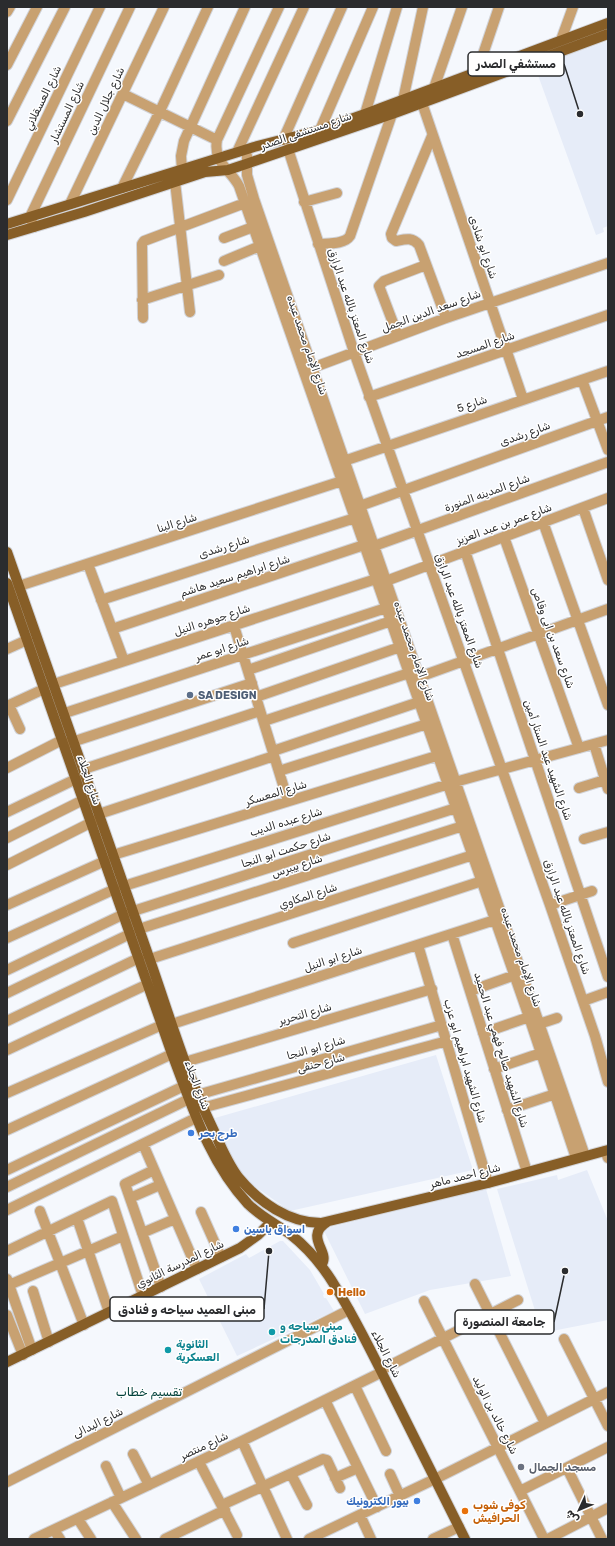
<svg xmlns="http://www.w3.org/2000/svg" width="615" height="1546" font-family="Rubik,Vazirmatn,sans-serif">
<style>
.built{fill:#e6ecf8}
.lines{fill:none;stroke-linecap:round;stroke-linejoin:round}
.minor-casing{stroke:#d1d3d8;stroke-width:12}
.major-casing{stroke:#d1d3d8;stroke-width:12}
.minor{stroke:#c8a171;stroke-width:10}
.major{stroke:#875e27;stroke-width:10}
.service-dot{fill:#5c6f8a;stroke:#fff;stroke-width:1.5}
.shop-dot{fill:#3f7fe0;stroke:#fff;stroke-width:1.5}
.food-dot{fill:#e8710a;stroke:#fff;stroke-width:1.5}
.culture-dot{fill:#0f9aa8;stroke:#fff;stroke-width:1.5}
.worship-dot{fill:#6b7280;stroke:#fff;stroke-width:1.5}
.labels{text-anchor:middle;dominant-baseline:central;stroke-width:3;stroke-linejoin:round;paint-order:stroke}
.street-label{font-size:11px;fill:#2b2c2e;stroke:#fff}
.service-label{font-size:11px;font-weight:bold;fill:#4e5e75;stroke:#fff;text-anchor:start}
.shop-label{font-size:11px;font-weight:bold;fill:#366cbe;stroke:#fff;text-anchor:start}
.food-label{font-size:11px;font-weight:bold;fill:#c56008;stroke:#fff;text-anchor:start}
.culture-label{font-size:11px;font-weight:bold;fill:#0d838f;stroke:#fff;text-anchor:start}
.worship-label{font-size:11px;font-weight:bold;fill:#5b616d;stroke:#fff;text-anchor:start}
.neighbourhood-label{font-size:12px;fill:#00403a;stroke:#fff}
.leader{fill:none;stroke:#2b2c2e;stroke-width:1.5}
.callout-dot{fill:#2b2c2e;stroke:#fff;stroke-width:1.5}
.callout{fill:#fff;stroke:#2b2c2e;stroke-width:1.5}
.callout-label{font-size:12px;text-anchor:middle;font-weight:bold;fill:#2b2c2e}
</style>
<rect width="100%" height="100%" fill="#f5f8fd"/>
<!-- built -->
<path class="built" d="M608,41V226L603,228L604,232L596,235L535,67Z
M436,1055L473,1170L290,1211L238,1175L215,1118Z
M587,1170L608,1221V1320L542,1333L497,1189L557,1175L558,1180Z
M486,1189L511,1276L430,1290L365,1314L323,1229Z
M280,1241H283L310,1270L324,1294L323,1295L324,1298H326L334,1311L237,1356L199,1279L246,1254L249,1258Z"/>
<g class="lines">
<defs>
<path id="minor" d="M279,7L217,140C213,163 230,169 239,186L529,1017L576,1158
M7,12L10,7
M561,40L573,7
M7,65L37,7
M477,72L499,7
M434,88L462,7
M123,94L217,140
M403,100L423,7
M422,103L523,399
M365,114L397,7
M7,121L65,7
M320,130L373,7
M432,136L391,234L392,238L396,241C406,239 412,237 419,245L446,318
M283,140L342,7
M288,149L354,352L550,905L595,1036L608,1082
M245,150L247,156V175L254,199L585,1156
M237,152L304,7
M182,170L181,156L184,141L245,7
M175,182L190,312
M122,188L160,111L208,7
M7,200L100,7
M304,202L337,193
M70,204L164,7
M34,227L30,217L130,7
M224,238L253,227
M318,244C327,243 344,245 350,236L392,114
M224,261L260,246
M142,300L219,275
M143,318L142,244L144,241L245,203
M398,336L379,286L384,281L426,265
M312,368L446,318L608,263
M582,380L608,450
M369,397L608,315
M344,461L608,371
M360,506L608,417
M583,508L608,580
M543,522L608,705
M504,537L579,748
M374,546L608,462
M465,551L608,977
M88,564L124,661
M386,581L608,498
M19,586L342,481
M101,600L355,518
M234,626L288,801
M112,629L364,545
M7,649L27,640
M248,670L391,621
M419,677L608,609
M54,684L376,579
M256,697L400,647
M9,705L20,729
M7,706L44,689
M65,713L386,608
M264,721L409,673
M66,744L252,683
M594,744L608,789
M273,751L419,702
M7,768L62,740
M84,769L260,711
M279,771L427,724
M579,788L608,779
M7,812L76,779
M99,814L274,756
M7,838L83,800
M584,839L608,832
M113,855L443,754
M7,865L98,819
M124,886L455,782L608,740
M7,905L105,861
M550,905L592,891
M139,929L463,826
M452,934L527,1172
M7,938L115,889
M293,943L482,881
M418,945L488,1183
M150,959L473,855
M7,970L124,914L456,808
M470,991L515,975
M7,993L130,934
M583,1001L608,992
M7,1021L139,958
M172,1024L501,918
M539,1024L557,1018
M483,1033L529,1017
M7,1050L148,984
M185,1062L432,989
M494,1069L541,1053
M7,1093L162,1025
M197,1095L442,1025
M202,1108L447,1041
M507,1110L555,1094
M7,1130L172,1054
M143,1144L197,1269
M605,1151L608,1158
M7,1170L184,1086
M154,1170L125,1184L161,1287
M7,1187L189,1099
M130,1198L160,1185
M7,1210L196,1118
M40,1211L84,1325
M201,1212L221,1257
M77,1218L109,1312
M142,1233L175,1219
M7,1251L112,1201L143,1296
M7,1279L32,1350
M475,1284L545,1423
M9,1285L123,1236
M33,1291L49,1342
M424,1301L544,1539
M7,1315L23,1355
M564,1339L608,1426
M381,1370L518,1300
M355,1386L386,1451
M325,1400L377,1507
M242,1441L287,1539
M133,1454L149,1485
M199,1462L237,1535
M106,1466L121,1498
M567,1468L602,1539
M291,1474L307,1505
M390,1474L400,1496
M335,1478L358,1468
M7,1482L349,1310
M520,1491L608,1447
M112,1502L136,1539
M222,1505L323,1459L327,1460L340,1488
M360,1515L371,1539
M78,1519L91,1539
M54,1530L60,1539
M34,1539L242,1441L382,1372
M165,1539L225,1510
M309,1539L435,1479L608,1392
M433,1539L459,1527
M548,1539L608,1508"/>
<path id="major" d="M7,224L254,147L320,130L365,114L608,23
M7,235L84,212L205,172L228,170L246,164L392,114L608,34
M7,552C56,690 104,828 152,966C171,1021 188,1078 214,1131C221,1147 228,1164 239,1178C259,1202 289,1223 321,1223L488,1183L608,1150
M7,583L172,1054C192,1106 209,1162 248,1204C260,1216 276,1224 290,1234C308,1248 323,1266 335,1286C357,1321 375,1359 393,1395C417,1443 441,1491 465,1539
M321,1265C332,1253 303,1237 327,1222
M7,1362L240,1248L258,1235L271,1222"/>
</defs>
<!-- minor casing -->
<use href="#minor" class="minor-casing"/>
<!-- major casing -->
<use href="#major" class="major-casing"/>
<!-- minor -->
<use href="#minor" class="minor"/>
<!-- major -->
<use href="#major" class="major"/>
</g>
<!-- markers -->
<circle class="service-dot" cx="190" cy="695" r="4"/>
<g class="shop-dot">
<circle cx="191" cy="1133" r="4"/>
<circle cx="236" cy="1229" r="4"/>
<circle cx="417" cy="1501" r="4"/>
</g>
<g class="food-dot">
<circle cx="330" cy="1292" r="4"/>
<circle cx="465" cy="1511" r="4"/>
</g>
<g class="culture-dot">
<circle cx="272" cy="1332" r="4"/>
<circle cx="168" cy="1350" r="4"/>
</g>
<circle class="worship-dot" cx="521" cy="1467" r="4"/>
<g class="labels">
<!-- street labels -->
<g class="street-label">
<text transform="translate(43 98) rotate(-64)">شارع العسقلاني</text>
<text transform="translate(106 101) rotate(-65)">شارع جلال الدين</text>
<text transform="translate(67 112) rotate(-65)">شارع المستشار</text>
<text transform="translate(306 131) rotate(-19)">شارع مستشفى الصدر</text>
<text transform="translate(483 247) rotate(71)">شارع ابو شادى</text>
<text transform="translate(351 306) rotate(71)">شارع المعتز بالله عبد الرازق</text>
<text transform="translate(431 311) rotate(-20)">شارع سعد الدين الجمل</text>
<text transform="translate(307 345) rotate(71)">شارع الإمام محمد عبده</text>
<text transform="translate(485 345) rotate(-19)">شارع المسجد</text>
<text transform="translate(472 404) rotate(-19)">شارع 5</text>
<text transform="translate(525 434) rotate(-20)">شارع رشدى</text>
<text transform="translate(487 493) rotate(-20)">شارع المدينه المنورة</text>
<text transform="translate(177 523) rotate(-18)">شارع البنا</text>
<text transform="translate(504 524) rotate(-20)">شارع عمر بن عبد العزيز</text>
<text transform="translate(224 547) rotate(-18)">شارع رشدى</text>
<text transform="translate(235 576) rotate(-18)">شارع ابراهيم سعيد هاشم</text>
<text transform="translate(459 611) rotate(70)">شارع المعتز بالله عبد الرازق</text>
<text transform="translate(212 620) rotate(-18)">شارع جوهره النيل</text>
<text transform="translate(553 638) rotate(70)">شارع سعد بن ابى وقاص</text>
<text transform="translate(222 649) rotate(-18)">شارع ابو عمر</text>
<text transform="translate(414 651) rotate(71)">شارع الإمام محمد عبده</text>
<text transform="translate(548 760) rotate(71)">شارع الشهيد عبد الستار أمين</text>
<text transform="translate(89 780) rotate(71)">شارع الجلاء</text>
<text transform="translate(276 793) rotate(-17)">شارع المعسكر</text>
<text transform="translate(286 822) rotate(-17)">شارع عبده الديب</text>
<text transform="translate(286 850) rotate(-18)">شارع حكمت ابو النجا</text>
<text transform="translate(297 866) rotate(-18)">شارع بيبرس</text>
<text transform="translate(308 896) rotate(-18)">شارع المكاوي</text>
<text transform="translate(567 917) rotate(71)">شارع المعتز بالله عبد الرازق</text>
<text transform="translate(521 957) rotate(71)">شارع الإمام محمد عبده</text>
<text transform="translate(333 959) rotate(-18)">شارع ابو النيل</text>
<text transform="translate(305 1014) rotate(-16)">شارع التحرير</text>
<text transform="translate(316 1048) rotate(-16)">شارع ابو النجا</text>
<text transform="translate(501 1050) rotate(73)">شارع الشهيد صالح فهمي عبد الحميد</text>
<text transform="translate(465 1061) rotate(74)">شارع الشهيد ابراهيم ابو عزب</text>
<text transform="translate(321 1063) rotate(-15)">شارع حنفى</text>
<text transform="translate(197 1085) rotate(69)">شارع الجلاء</text>
<text transform="translate(465 1176) rotate(-14)">شارع احمد ماهر</text>
<text transform="translate(180 1264) rotate(-26)">شارع المدرسة الثانوي</text>
<text transform="translate(386 1354) rotate(63)">شارع الجلاء</text>
<text transform="translate(495 1415) rotate(63)">شارع خالد بن الوليد</text>
<text transform="translate(98 1423) rotate(-27)">شارع البدالى</text>
<text transform="translate(204 1446) rotate(-25)">شارع منتصر</text>
</g>
<!-- service labels -->
<g class="service-label">
<text x="198" y="695">SA DESIGN</text>
</g>
<!-- shop labels -->
<g class="shop-label">
<text x="199" y="1133">طرح بحر</text>
<text x="244" y="1229">اسواق ياسين</text>
<text x="409" y="1501" text-anchor="end">بيور الكترونيك</text>
</g>
<!-- food labels -->
<g class="food-label">
<text x="338" y="1292">Hello</text>
<text x="473" y="1505">كوفى شوب<tspan x="473" dy="13">الحرافيش</tspan></text>
</g>
<!-- culture labels -->
<g class="culture-label">
<text x="280" y="1326">مبنى سياحه و<tspan x="280" dy="13">فنادق المدرجات</tspan></text>
<text x="176" y="1344">الثانوية<tspan x="176" dy="13">العسكرية</tspan></text>
</g>
<!-- worship labels -->
<g class="worship-label">
<text x="529" y="1467">مسجد الجمال</text>
</g>
<!-- neighbourhood labels -->
<g class="neighbourhood-label">
<text x="149" y="1392">تقسيم خطاب</text>
</g>
</g>
<!-- callouts -->
<path class="leader" d="M580 114L564 64M269 1251L264 1309M565 1271L554 1322"/>
<g class="callout-dot">
<circle cx="580" cy="114" r="4"/>
<circle cx="269" cy="1251" r="4"/>
<circle cx="565" cy="1271" r="4"/>
</g>
<g class="callout">
<rect x="468" y="52" width="96" height="24" rx="4"/>
<rect x="110" y="1297" width="154" height="24" rx="4"/>
<rect x="455" y="1310" width="99" height="24" rx="4"/>
</g>
<g class="callout-label">
<text x="516" y="68">مستشفي الصدر</text>
<text x="187" y="1314">مبنى العميد سياحه و فنادق</text>
<text x="504" y="1326">جامعة المنصورة</text>
</g>
<!-- border -->
<rect width="615" height="1546" fill="none" stroke="#2b2c2e" stroke-width="16"/>
<!-- north arrow -->
<g transform="translate(579 1510) rotate(226)" stroke="#ffffff" stroke-width="3" paint-order="stroke">
<path d="M0-3L7 15L0 10L-7 15Z" fill="#2b2c2e"/>
<text y="-6" font-size="11" font-weight="bold" text-anchor="middle" fill="#2b2c2e">ش</text>
</g>
</svg>
